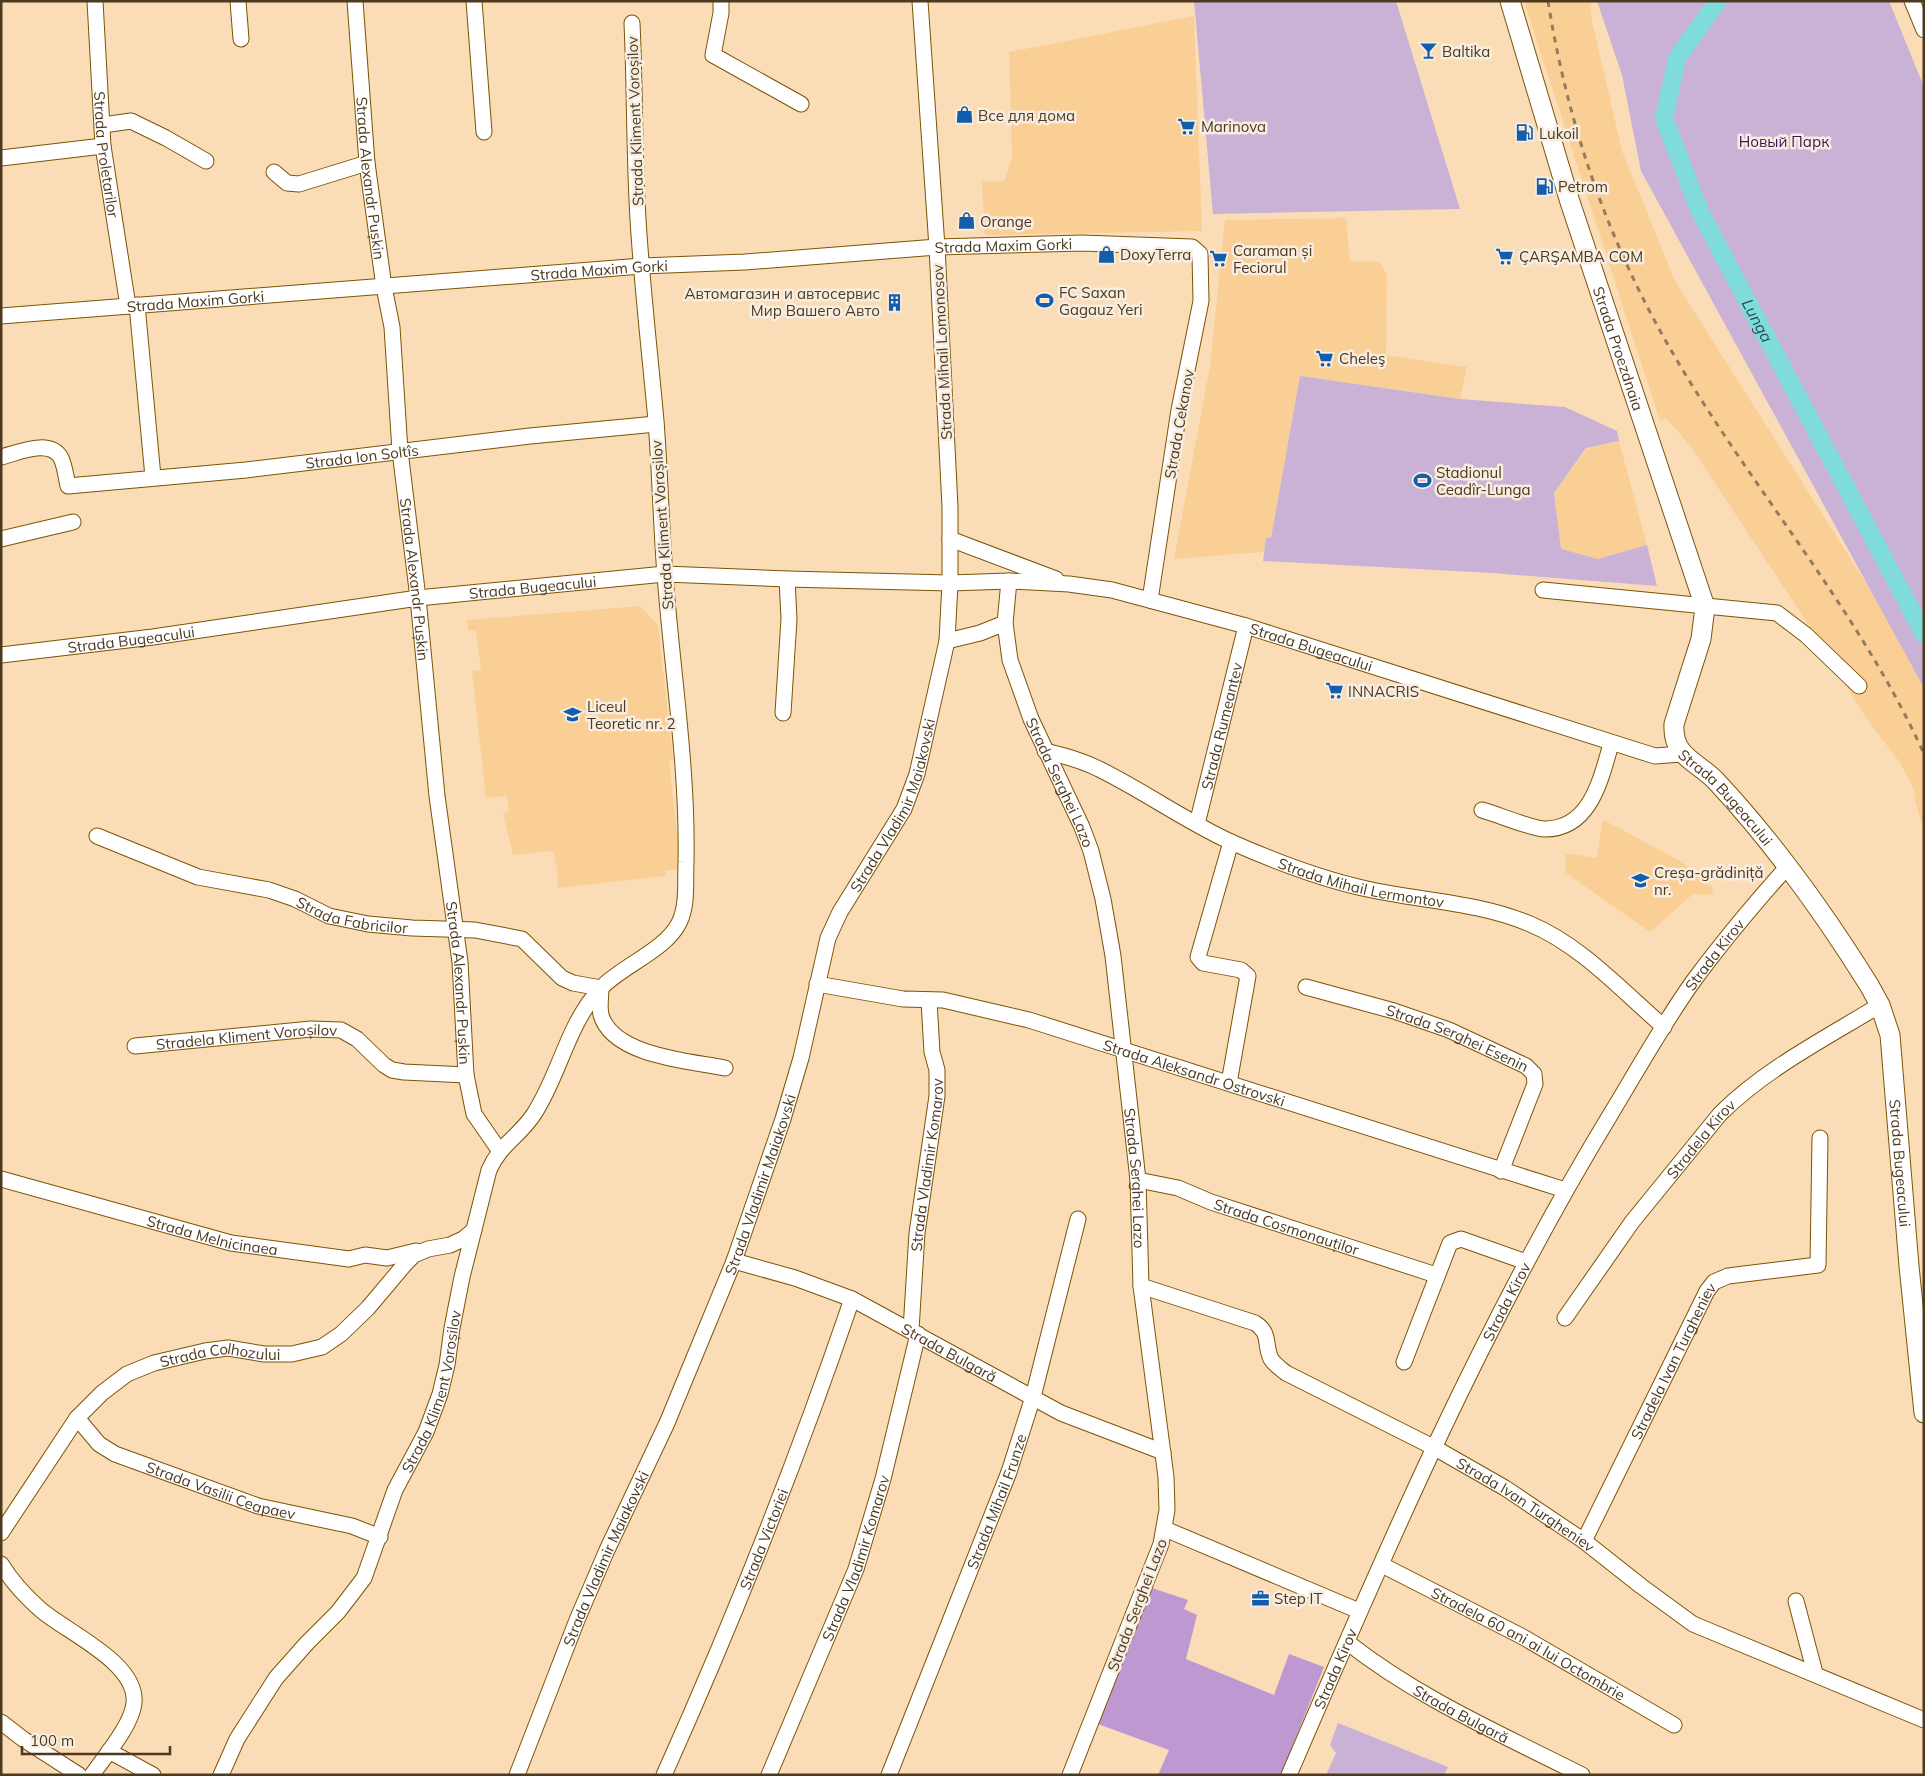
<svg xmlns="http://www.w3.org/2000/svg" width="1925" height="1776" font-family="Mulish,sans-serif">
<style>
.built{fill:#facf96}
.green{fill:#cab2d6}
.forest{fill:#be99d1}
.lines{fill:none;stroke-linecap:round;stroke-linejoin:round}
.river{stroke:#7fdcda;stroke-width:18}
.minor-casing{stroke:#7d5304;stroke-width:17}
.major-casing{stroke:#7d5304;stroke-width:21}
.minor{stroke:#fff;stroke-width:15}
.major{stroke:#fff;stroke-width:19}
.rail{stroke:#947c5d;stroke-width:3;stroke-dasharray:6 6;stroke-linecap:butt}
.labels{text-anchor:middle;dominant-baseline:central;stroke-width:5;stroke-linejoin:round;paint-order:stroke}
.poi-label{font-size:15px;fill:#4d391e;stroke:#f7ede1;text-anchor:start}
.street-label{font-size:15px;fill:#4d391e;stroke:#f7ede1}
.park-label{font-size:15px;fill:#411154;stroke:#f7ede1}
.water-label{font-size:16px;font-style:italic;fill:#244f4e;stroke:#f7ede1}
</style>
<rect width="100%" height="100%" fill="#faddb7"/>
<!-- built -->
<path class="built" d="M1524,1H1590L1592,21L1622,151L1675,281L1924,675V824L1921,823L1914,795L1916,794L1901,764L1866,718L1802,615L1691,447L1666,418L1660,421Z
M1194,16L1202,231L985,235L982,182L1004,181L1012,157L1009,52Z
M1346,218L1350,261L1380,262L1387,275L1386,355L1467,367L1460,399L1300,376L1271,539L1266,538L1264,552L1174,559L1210,366L1225,220Z
M1619,441L1647,545L1598,559L1561,550L1554,493L1587,448Z
M640,606L658,625L673,759L669,762L681,869L665,871L666,876L558,888L557,869L553,851L513,855L503,813L509,812L507,796L486,798L472,671L481,670L476,631H468L467,620Z
M1604,820L1680,861L1713,888L1712,895L1693,894L1650,932L1566,873L1565,853L1597,858L1602,822Z"/>
<!-- green -->
<path class="green" d="M1194,1H1396L1460,209L1213,214Z
M1597,1H1889L1924,87V688L1641,171L1622,75Z
M1300,376L1460,399L1565,407L1617,431L1619,441L1586,448L1554,493L1561,549L1598,559L1647,545L1657,586L1492,573L1263,561L1266,538H1271Z
M1338,1723L1448,1767L1444,1775H1326L1336,1753L1330,1745Z"/>
<!-- forest -->
<path class="forest" d="M1152,1588L1188,1600L1184,1609L1197,1615L1186,1659L1274,1695L1289,1654L1324,1667L1281,1775H1158L1169,1750L1098,1724Z"/>
<g class="lines">
<!-- river -->
<path class="river" id="s1" d="M1718,1L1677,58L1664,118L1700,212L1924,634"/>
<defs>
<g id="minor">
<path id="s2" d="M95,1L103,146L128,306"/>
<path d="M238,1L241,39"/>
<path id="s3" d="M355,1L367,163L384,287L392,327L400,451L418,598L437,796L460,962L466,1075L474,1114L499,1150"/>
<path d="M474,1L484,132"/>
<path d="M721,1V13L713,55L801,104"/>
<path d="M1912,1L1924,30"/>
<path d="M103,125L131,121L166,138L206,161"/>
<path d="M1,158L103,146"/>
<path d="M274,172L287,183L299,184L367,163"/>
<path d="M137,305L153,477"/>
<path id="s4" d="M1,316L642,266L745,262L937,247L1082,243L1192,247L1200,254L1201,301L1179,410L1150,600"/>
<path id="s5" d="M1,457C18,453 50,438 61,458C65,466 66,478 68,486L246,470L530,436L656,424"/>
<path d="M1,539L73,522"/>
<path d="M950,539L1056,579"/>
<path id="s6" d="M1009,581L1005,623L1010,660L1031,719L1082,827L1091,851L1103,899L1113,956L1138,1180L1141,1286L1166,1477L1167,1510L1161,1544L1070,1775"/>
<path d="M1543,590L1777,613L1806,635L1859,686"/>
<path d="M947,641L980,633L1005,623"/>
<path id="s7" d="M1,655L153,637L418,598L665,574L787,579L950,583L1009,581L1069,584L1112,590L1246,626L1655,756L1681,754"/>
<path d="M783,713L789,619L787,579"/>
<path id="s8" d="M1045,751C1064,756 1082,760 1099,769C1144,791 1185,821 1231,842C1274,861 1321,879 1367,889C1421,901 1478,902 1530,924C1581,945 1623,992 1664,1027"/>
<path d="M1482,810C1497,814 1532,829 1545,829C1591,829 1601,778 1611,744"/>
<path id="s9" d="M1197,824L1246,626"/>
<path id="s10" d="M97,836L198,877L269,890L295,899L329,916L368,924L412,928L475,930L522,939L562,978L573,983L601,988C601,996 599,1007 601,1015C613,1056 690,1061 725,1068"/>
<path id="s11" d="M817,984L903,999L943,1000L1029,1020L1565,1190"/>
<path id="s12" d="M1306,987L1394,1011L1449,1030L1526,1066L1534,1074L1535,1084L1501,1171"/>
<path id="s13" d="M135,1046L311,1029L341,1030L357,1039L384,1065L392,1070L404,1072L466,1075"/>
<path d="M1229,1083L1248,976L1241,970L1203,963L1198,957L1231,842"/>
<path id="s14" d="M1,1179L231,1243L349,1259L365,1255L387,1258L416,1251"/>
<path id="s15" d="M1138,1180L1178,1188L1211,1202L1436,1275"/>
<path id="s16" d="M734,1261L795,1278L852,1299L1061,1413L1163,1452"/>
<path id="s17" d="M1141,1286L1255,1323C1271,1333 1264,1344 1271,1359C1275,1365 1281,1369 1286,1373L1435,1448L1505,1488L1584,1541L1641,1586L1693,1624L1924,1720"/>
<path id="s18" d="M1565,1318L1632,1222L1720,1114C1765,1069 1826,1038 1880,1005"/>
<path id="s19" d="M911,1330L917,1233L937,1096V1070L932,1052L929,1001"/>
<path d="M1404,1362L1450,1243L1461,1239L1526,1262"/>
<path id="s20" d="M77,1418L99,1444L115,1454L258,1506L352,1526L380,1537"/>
<path d="M1165,1529L1359,1611"/>
<path id="s21" d="M1,1533L77,1418L102,1393L127,1374L154,1363L205,1351L228,1348L264,1354H292L322,1347L341,1334L368,1308L405,1264L414,1255L428,1249L450,1245L463,1239L474,1230"/>
<path id="s22" d="M1584,1541L1707,1291L1714,1282L1728,1276L1818,1265L1820,1138"/>
<path d="M1,1564C12,1582 25,1596 41,1610C68,1633 138,1663 134,1703C132,1725 105,1756 92,1775"/>
<path id="s23" d="M1382,1565L1523,1637L1674,1725"/>
<path d="M1796,1601L1815,1673"/>
<path id="s24" d="M1347,1642C1418,1698 1501,1734 1582,1775"/>
<path d="M1,1722L23,1739L79,1775"/>
<path d="M109,1751L153,1775"/>
<path id="s25" d="M221,1775L237,1739L276,1678L307,1643L338,1612L364,1578L395,1490L426,1432L440,1394L447,1365L452,1328L462,1277L489,1170C501,1143 519,1137 534,1114C560,1074 567,1025 600,989C621,966 665,951 679,923C688,905 685,882 686,862C688,767 672,670 665,575C661,524 660,472 656,421C650,354 642,287 638,219C634,154 635,88 632,23"/>
<path id="s26" d="M517,1775L577,1620L607,1550L667,1423L734,1261L783,1119L801,1058L828,938L840,912L904,809L917,774L947,641L950,583V507L937,247L920,1"/>
<path id="s27" d="M664,1775C734,1619 797,1460 852,1299"/>
<path id="s28" d="M769,1775L856,1569L883,1479L918,1334"/>
<path id="s29" d="M889,1775L1009,1472L1033,1397L1078,1219"/>
<path id="s30" d="M1289,1775C1386,1549 1484,1322 1612,1112C1638,1069 1663,1024 1692,983C1722,942 1754,904 1788,866"/>
</g>
<g id="major">
<path id="s31" d="M1510,1L1570,202L1705,607L1701,639L1674,724C1672,757 1697,761 1716,781C1774,843 1824,913 1869,985L1880,1005L1890,1035L1909,1266L1924,1413"/>
</g>
</defs>
<!-- minor casing -->
<use href="#minor" class="minor-casing"/>
<!-- major casing -->
<use href="#major" class="major-casing"/>
<!-- minor -->
<use href="#minor" class="minor"/>
<!-- major -->
<use href="#major" class="major"/>
<!-- rail -->
<path class="rail" d="M1548,1C1568,127 1610,247 1675,357C1753,490 1861,614 1924,754"/>
</g>
<!-- icons -->
<defs>
<symbol id="bar-bare" viewBox="-9 -9 18 18"><path d="M-6-5H6L.8 .8V4.5H3.5V6h-7V4.5H-.8V.8Z" fill="#125ead" stroke="#f7ede1" stroke-width="2.5" paint-order="stroke"/></symbol>
<symbol id="shop-bare" viewBox="-9 -9 18 18"><path d="M-5-2.5h2.3a2.7 3.5 0 0 1 5.4 0H5L5.5 6h-11ZM-1.5-2.5h3a1.5 2.3 0 0 0-3 0Z" fill="#125ead" stroke="#f7ede1" stroke-width="2.5" paint-order="stroke"/></symbol>
<symbol id="supermarket-bare" viewBox="-9 -9 18 18"><path d="M-6-5.5h2.5l.6 2H6L4.5 2H-2.5L-4.4-4H-6ZM-1.5 3.2a1.3 1.3 0 1 0 .1 0ZM3 3.2a1.3 1.3 0 1 0 .1 0Z" fill="#125ead" stroke="#f7ede1" stroke-width="2.5" paint-order="stroke"/></symbol>
<symbol id="fuel-bare" viewBox="-9 -9 18 18"><path d="M-5.5-6h7V0h2V4h1.3V-2.5L3-4.5l.8-.8L6-3V5H2.5V1h-1V6h-7ZM-4.2-4.7v3.2H.2V-4.7Z" fill="#125ead" stroke="#f7ede1" stroke-width="2.5" paint-order="stroke"/></symbol>
<symbol id="stadium-bare" viewBox="-9 -9 18 18"><path d="M0-5a6.5 5 0 1 0 0 10a6.5 5 0 1 0 0-10ZM-3.5-1.8h7v3.6h-7Z" fill="#125ead" stroke="#f7ede1" stroke-width="2.5" paint-order="stroke"/></symbol>
<symbol id="building-bare" viewBox="-9 -9 18 18"><path d="M-4-6H4V6H1V3H-1V6H-4ZM-2.5-4.3h1.7v1.8h-1.7ZM.8-4.3h1.7v1.8H.8ZM-2.5-1h1.7V.8h-1.7ZM.8-1h1.7V.8H.8Z" fill="#125ead" stroke="#f7ede1" stroke-width="2.5" paint-order="stroke"/></symbol>
<symbol id="school-bare" viewBox="-9 -9 18 18"><path d="M0-5L7-2L0 1L-7-2ZM-4 1L0 2.5L4 1V4Q0 6-4 4Z" fill="#125ead" stroke="#f7ede1" stroke-width="2.5" paint-order="stroke"/></symbol>
<symbol id="office-bare" viewBox="-9 -9 18 18"><path d="M-6-3h4V-5.5h4V-3h4V5H-6ZM-1-4.5V-3h2v-1.5ZM-6 0V1H6V0Z" fill="#125ead" stroke="#f7ede1" stroke-width="2.5" paint-order="stroke"/></symbol>
</defs>
<g fill-rule="evenodd">
<use href="#bar-bare" x="1416" y="38" width="25" height="25"/>
<use href="#shop-bare" x="952" y="102" width="25" height="25"/>
<use href="#supermarket-bare" x="1174" y="114" width="25" height="25"/>
<use href="#fuel-bare" x="1512" y="120" width="25" height="25"/>
<use href="#fuel-bare" x="1532" y="174" width="25" height="25"/>
<use href="#shop-bare" x="954" y="208" width="25" height="25"/>
<use href="#shop-bare" x="1094" y="242" width="25" height="25"/>
<use href="#supermarket-bare" x="1492" y="244" width="25" height="25"/>
<use href="#supermarket-bare" x="1206" y="246" width="25" height="25"/>
<use href="#stadium-bare" x="1032" y="288" width="25" height="25"/>
<use href="#building-bare" x="882" y="290" width="25" height="25"/>
<use href="#supermarket-bare" x="1312" y="346" width="25" height="25"/>
<use href="#stadium-bare" x="1410" y="468" width="25" height="25"/>
<use href="#supermarket-bare" x="1322" y="678" width="25" height="25"/>
<use href="#school-bare" x="560" y="702" width="25" height="25"/>
<use href="#school-bare" x="1628" y="868" width="25" height="25"/>
<use href="#office-bare" x="1248" y="1586" width="25" height="25"/>
</g>
<g class="labels">
<!-- poi labels -->
<g class="poi-label">
<text x="1442" y="51">Baltika</text>
<text x="978" y="115">Все для дома</text>
<text x="1201" y="126">Marinova</text>
<text x="1539" y="133">Lukoil</text>
<text x="1558" y="186">Petrom</text>
<text x="980" y="221">Orange</text>
<text x="1233" y="250">Caraman și<tspan x="1233" dy="17">Feciorul</tspan></text>
<text x="1120" y="254">DoxyTerra</text>
<text x="1519" y="256">ÇARŞAMBA COM</text>
<text x="1059" y="292">FC Saxan<tspan x="1059" dy="17">Gagauz Yeri</tspan></text>
<text x="880" y="293" text-anchor="end">Автомагазин и автосервис<tspan x="880" dy="17">Мир Вашего Авто</tspan></text>
<text x="1339" y="358">Cheleş</text>
<text x="1436" y="472">Stadionul<tspan x="1436" dy="17">Ceadîr-Lunga</tspan></text>
<text x="1348" y="691">INNACRIS</text>
<text x="587" y="706">Liceul<tspan x="587" dy="17">Teoretic nr. 2</tspan></text>
<text x="1654" y="872">Creșa-grădiniță<tspan x="1654" dy="17">nr.</tspan></text>
<text x="1274" y="1598">Step IT</text>
</g>
<!-- street labels -->
<g class="street-label">
<text transform="translate(635 121) rotate(-92)">Strada Kliment Voroșilov</text>
<text stroke="none"><textPath href="#s2" startOffset="154">Strada Proletarilor</textPath></text>
<text stroke="none"><textPath href="#s3" startOffset="178">Strada Alexandr Pușkin</textPath></text>
<text stroke="none"><textPath href="#s4" startOffset="1005">Strada Maxim Gorki</textPath></text>
<text stroke="none"><textPath href="#s4" startOffset="600">Strada Maxim Gorki</textPath></text>
<text stroke="none"><textPath href="#s4" startOffset="195">Strada Maxim Gorki</textPath></text>
<text stroke="none"><textPath href="#s31" startOffset="364">Strada Proezdnaia</textPath></text>
<text transform="translate(942 352) rotate(-93)">Strada Mihail Lomonosov</text>
<text transform="translate(1179 424) rotate(-80)">Strada Cekanov</text>
<text stroke="none"><textPath href="#s5" startOffset="389">Strada Ion Soltîs</textPath></text>
<text transform="translate(662 525) rotate(-94)">Strada Kliment Voroșilov</text>
<text stroke="none"><textPath href="#s3" startOffset="582">Strada Alexandr Pușkin</textPath></text>
<text stroke="none"><textPath href="#s7" startOffset="536">Strada Bugeacului</textPath></text>
<text stroke="none"><textPath href="#s7" startOffset="131">Strada Bugeacului</textPath></text>
<text stroke="none"><textPath href="#s7" startOffset="1324">Strada Bugeacului</textPath></text>
<text stroke="none"><textPath href="#s9" startOffset="101">Strada Rumeanțev</textPath></text>
<text stroke="none"><textPath href="#s6" startOffset="212">Strada Serghei Lazo</textPath></text>
<text stroke="none"><textPath href="#s31" startOffset="851">Strada Bugeacului</textPath></text>
<text stroke="none"><textPath href="#s26" startOffset="1044">Strada Vladimir Maiakovski</textPath></text>
<text stroke="none"><textPath href="#s8" startOffset="345">Strada Mihail Lermontov</textPath></text>
<text stroke="none"><textPath href="#s10" startOffset="269">Strada Fabricilor</textPath></text>
<text stroke="none"><textPath href="#s30" startOffset="926">Strada Kirov</textPath></text>
<text stroke="none"><textPath href="#s3" startOffset="988">Strada Alexandr Pușkin</textPath></text>
<text stroke="none"><textPath href="#s13" startOffset="112">Stradela Kliment Voroșilov</textPath></text>
<text stroke="none"><textPath href="#s12" startOffset="160">Strada Serghei Esenin</textPath></text>
<text stroke="none"><textPath href="#s11" startOffset="389">Strada Aleksandr Ostrovski</textPath></text>
<text stroke="none"><textPath href="#s18" startOffset="225">Stradela Kirov</textPath></text>
<text stroke="none"><textPath href="#s31" startOffset="1271">Strada Bugeacului</textPath></text>
<text stroke="none"><textPath href="#s19" startOffset="166">Strada Vladimir Komarov</textPath></text>
<text stroke="none"><textPath href="#s6" startOffset="618">Strada Serghei Lazo</textPath></text>
<text stroke="none"><textPath href="#s26" startOffset="639">Strada Vladimir Maiakovski</textPath></text>
<text stroke="none"><textPath href="#s15" startOffset="156">Strada Cosmonauților</textPath></text>
<text stroke="none"><textPath href="#s14" startOffset="219">Strada Melnicinaea</textPath></text>
<text stroke="none"><textPath href="#s30" startOffset="521">Strada Kirov</textPath></text>
<text stroke="none"><textPath href="#s16" startOffset="235">Strada Bulgară</textPath></text>
<text stroke="none"><textPath href="#s21" startOffset="301">Strada Colhozului</textPath></text>
<text stroke="none"><textPath href="#s22" startOffset="201">Stradela Ivan Turgheniev</textPath></text>
<text stroke="none"><textPath href="#s25" startOffset="445">Strada Kliment Voroșilov</textPath></text>
<text stroke="none"><textPath href="#s20" startOffset="165">Strada Vasilii Ceapaev</textPath></text>
<text stroke="none"><textPath href="#s29" startOffset="294">Strada Mihail Frunze</textPath></text>
<text stroke="none"><textPath href="#s17" startOffset="455">Strada Ivan Turgheniev</textPath></text>
<text stroke="none"><textPath href="#s27" startOffset="256">Strada Victoriei</textPath></text>
<text stroke="none"><textPath href="#s28" startOffset="234">Strada Vladimir Komarov</textPath></text>
<text stroke="none"><textPath href="#s26" startOffset="234">Strada Vladimir Maiakovski</textPath></text>
<text transform="translate(1137 1605) rotate(-69)">Strada Serghei Lazo</text>
<text stroke="none"><textPath href="#s23" startOffset="166">Stradela 60 ani ai lui Octombrie</textPath></text>
<text stroke="none"><textPath href="#s30" startOffset="116">Strada Kirov</textPath></text>
<text stroke="none"><textPath href="#s24" startOffset="135">Strada Bulgară</textPath></text>
</g>
<!-- park labels -->
<g class="park-label">
<text x="1784" y="141">Новый Парк</text>
</g>
<!-- water labels -->
<g class="water-label">
<text stroke="none"><textPath href="#s1" startOffset="355">Lunga</textPath></text>
</g>
</g>
<!-- border -->
<rect width="1925" height="1776" fill="none" stroke="#4d391e" stroke-width="5"/>
<!-- scale -->
<path d="M22 1746v8h148v-8" fill="none" stroke="#4d391e" stroke-width="2.5"/>
<text x="30" y="1746" font-size="15" fill="#4d391e" stroke="#f7ede1" stroke-width="4" paint-order="stroke">100 m</text>
</svg>
